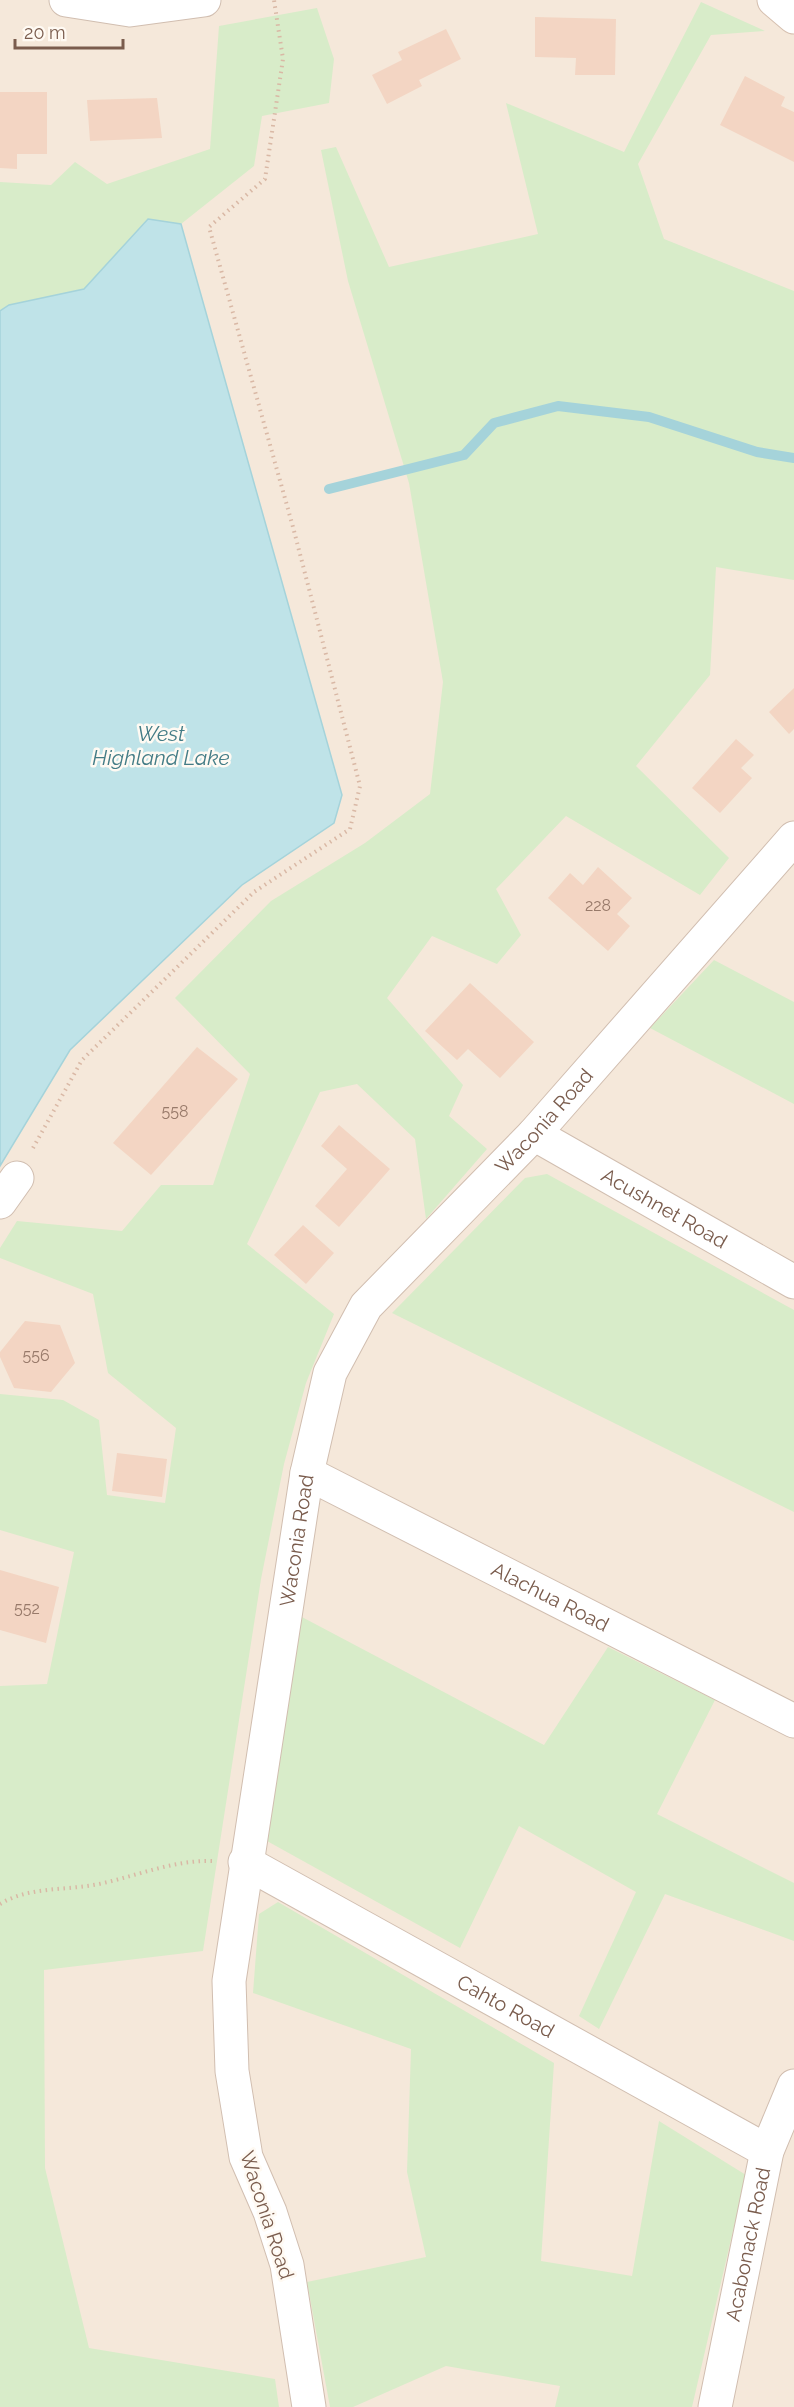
<svg xmlns="http://www.w3.org/2000/svg" width="794" height="2407" font-family="Raleway,sans-serif">
<style>
.residential{fill:#f5e8da}
.green{fill:#d8ecc9}
.water{fill:#bfe3e8;stroke:#a5d3da;stroke-width:1.5}
.lines{fill:none;stroke-linecap:round;stroke-linejoin:round}
.stream{stroke:#a5d3da;stroke-width:10}
.building{fill:#f3d5c3}
.street-casing{stroke:#d1beb0;stroke-width:35}
.secondary-casing{stroke:#d6c0b0;stroke-width:35}
.path{stroke:#d9b8a5;stroke-width:4;stroke-dasharray:1.5 4.5;stroke-linecap:butt}
.street{stroke:#fff;stroke-width:33}
.secondary{stroke:#fff;stroke-width:33}
.labels{text-anchor:middle;dominant-baseline:central;stroke-width:5;stroke-linejoin:round;paint-order:stroke}
.number-label{font-size:16px;fill:#987a6a}
.street-label{font-size:20px;fill:#7a5c4d;stroke:#fffaf3}
.water-label{font-size:21px;font-style:italic;fill:#437c86;stroke:#fffaf3}
</style>
<rect width="100%" height="100%" fill="#fdf6ec"/>
<!-- residential -->
<path class="residential" d="M0,0H794V2407H0Z"/>
<!-- green -->
<path class="green" d="M701,2L765,31L711,35L638,164L664,239L794,291V580L716,567L710,675L636,766L729,858L700,895L566,816L496,889L521,935L497,964L432,936L387,998L463,1085L449,1116L487,1149L426,1219L415,1139L357,1084L320,1092L247,1244L334,1314L306,1383L284,1464L261,1579L203,1951L44,1970L45,2168L89,2348L275,2379L279,2407H0V1686L47,1684L74,1552L0,1530V1394L63,1400L99,1420L107,1495L165,1503L176,1428L108,1373L93,1294L0,1258V1248L17,1221L122,1231L161,1185H213L250,1074L175,998L271,901L365,843L430,794L443,682L409,483L348,281L321,150L336,147L389,267L538,234L506,103L624,152Z
M317,8L334,59L329,103L262,116L254,166L181,224L148,220L84,289L9,305L0,311V182L51,185L75,162L107,184L210,149L219,26Z
M714,960L794,1002V1104L650,1028Z
M547,1174L794,1310V1512L392,1313L525,1178Z
M300,1616L544,1745L608,1647L715,1700L657,1814L794,1883V1941L665,1894L599,2029L579,2016L636,1892L519,1826L460,1948L267,1841Z
M278,1902L554,2063L541,2261L632,2276L659,2121L746,2175L692,2407H555L560,2386L446,2366L353,2407H330L307,2282L426,2257L407,2172L411,2049L253,1993L259,1914Z"/>
<!-- water -->
<path class="water" d="M148,219L181,224L342,795L334,823L242,885L70,1050L0,1166V311L9,305L84,289Z"/>
<g class="lines">
<!-- stream -->
<path class="stream" d="M329,489L464,455L494,423L558,406L649,417L757,452L794,458"/>
</g>
<!-- building -->
<path class="building" d="M535,17L616,19L615,75H575L576,58L535,57Z
M446,29L461,59L419,80L422,86L387,104L372,75L402,60L398,52Z
M745,76L785,97L781,106L794,112V162L720,125Z
M0,92H47V154H17V169L0,168Z
M157,98L162,138L90,141L87,100Z
M794,688V729L789,734L769,712Z
M736,739L754,755L741,768L752,778L720,813L692,788Z
M598,867L632,898L617,914L630,926L608,951L548,898L570,873L583,885Z
M470,983L534,1042L500,1078L468,1049L457,1060L425,1031Z
M197,1047L238,1079L151,1175L113,1143Z
M339,1125L390,1169L339,1227L315,1206L347,1169L321,1146Z
M303,1225L334,1253L306,1284L274,1255Z
M25,1321L60,1325L75,1363L51,1392L14,1388L0,1357V1352Z
M117,1453L167,1459L162,1497L112,1491Z
M0,1570L59,1587L46,1643L0,1630Z"/>
<g class="lines">
<defs>
<g id="street">
<path d="M66,0L130,10L204,0"/>
<path id="s1" d="M534,1134L794,1282"/>
<path d="M0,1202L17,1178"/>
<path id="s2" d="M307,1473L794,1721"/>
<path id="s3" d="M245,1862L767,2151"/>
<path id="s4" d="M309,2407L287,2265L270,2212L246,2157L232,2071L229,1981L307,1473L330,1373L366,1306L534,1134L794,838"/>
<path id="s5" d="M715,2407L767,2151L794,2086"/>
</g>
<path id="secondary" d="M774,0L794,17"/>
</defs>
<!-- street casing -->
<use href="#street" class="street-casing"/>
<!-- secondary casing -->
<use href="#secondary" class="secondary-casing"/>
<!-- path -->
<path class="path" d="M33,1148L82,1060L254,892L350,829L360,786L293,527L209,227L265,179L283,59L274,0
M0,1904C30,1886 65,1891 99,1884C137,1876 173,1860 212,1861"/>
<!-- street -->
<use href="#street" class="street"/>
<!-- secondary -->
<use href="#secondary" class="secondary"/>
</g>
<g class="labels">
<!-- number labels -->
<g class="number-label">
<text x="598" y="905">228</text>
<text x="175" y="1111">558</text>
<text x="36" y="1355">556</text>
<text x="27" y="1608">552</text>
</g>
<!-- street labels -->
<g class="street-label">
<text stroke="none"><textPath href="#s4" startOffset="1386">Waconia Road</textPath></text>
<text stroke="none"><textPath href="#s1" startOffset="150">Acushnet Road</textPath></text>
<text stroke="none"><textPath href="#s4" startOffset="882">Waconia Road</textPath></text>
<text stroke="none"><textPath href="#s2" startOffset="273">Alachua Road</textPath></text>
<text stroke="none"><textPath href="#s3" startOffset="298">Cahto Road</textPath></text>
<text transform="translate(267 2215) rotate(72)">Waconia Road</text>
<text stroke="none"><textPath href="#s5" startOffset="166">Acabonack Road</textPath></text>
</g>
<!-- water labels -->
<g class="water-label">
<text x="161" y="733">West<tspan x="161" dy="24">Highland Lake</tspan></text>
</g>
</g>
<!-- scale -->
<path d="M15 39v9h108v-9" fill="none" stroke="#7a5c4d" stroke-width="3"/>
<text x="24" y="39" font-size="18" fill="#7a5c4d" stroke="#fffaf3" stroke-width="4.5" paint-order="stroke">20 m</text>
</svg>
